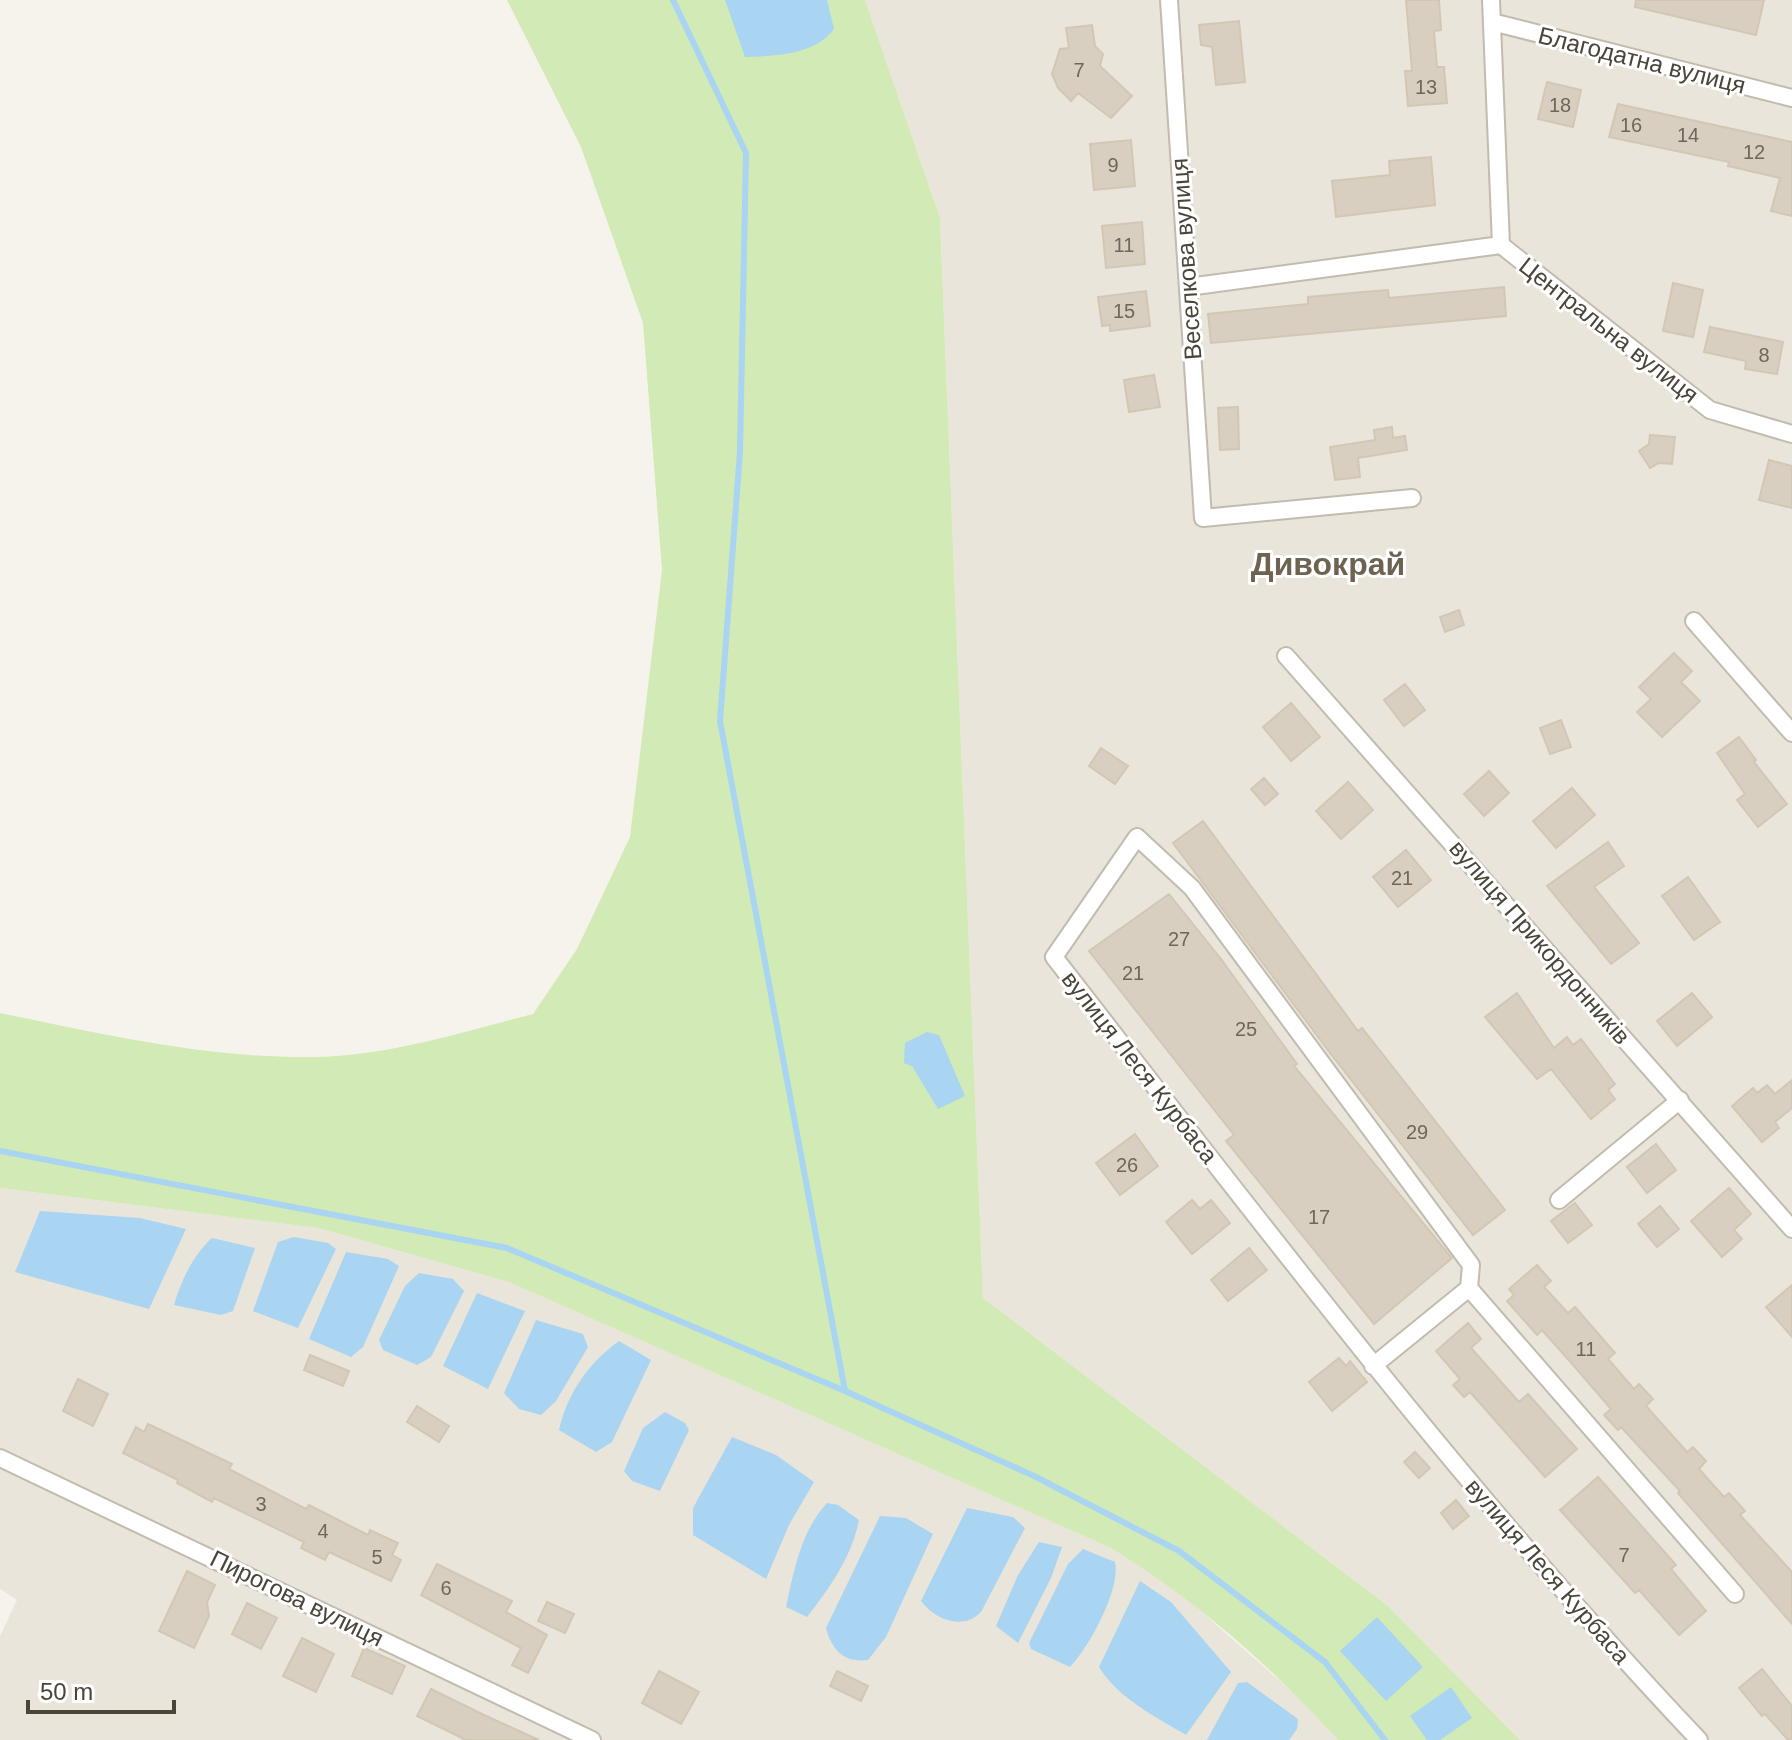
<svg xmlns="http://www.w3.org/2000/svg" width="1792" height="1740" font-family="Arial,sans-serif">
<style>
.residential{fill:#eae5da}
.green{fill:#d2eab5}
.water{fill:#a9d4f2}
.lines{fill:none;stroke-linecap:round;stroke-linejoin:round}
.stream{stroke:#a9d4f2;stroke-width:6}
.building{fill:#d8cfc1;stroke:#d3c7b4;stroke-width:2}
.minor-casing{stroke:#c2bbae;stroke-width:20}
.minor{stroke:#fff;stroke-width:16}
.labels{text-anchor:middle;dominant-baseline:central;stroke-width:6;stroke-linejoin:round;paint-order:stroke}
.number-label{font-size:20px;fill:#6e675b}
.street-label{font-size:24px;fill:#4b4439;stroke:#fff}
.district-label{font-size:32px;font-weight:bold;fill:#6e6250;stroke:#fff}
</style>
<rect width="100%" height="100%" fill="#f6f3ec"/>
<!-- residential -->
<path class="residential" d="M865,0H1792V1740H1520L1388,1606L983,1298L940,218Z
M0,1188L318,1228L509,1282L1111,1548L1169,1583L1306,1704L1338,1740H0V1636L17,1600L0,1589Z"/>
<!-- green -->
<path class="green" d="M507,0H865L940,218L983,1298L1388,1606L1520,1740H1338C1272,1667 1195,1599 1111,1548L509,1282L318,1228L0,1188V1013C106,1035 210,1059 318,1057C391,1055 463,1032 533,1014L577,949L630,837L662,570L643,323L581,147Z"/>
<!-- water -->
<path class="water" d="M725,0H827L834,29C815,55 775,56 745,57Z
M927,1032L939,1035L965,1096L938,1109L912,1066L904,1063L905,1043Z
M40,1211L140,1218L186,1229L149,1309L15,1272Z
M294,1237L328,1243L336,1249L298,1328L253,1311L278,1242Z
M212,1238L255,1248L233,1311L221,1315L174,1305C181,1281 193,1255 212,1238Z
M346,1252L388,1259L399,1266L363,1347L351,1357L309,1339Z
M419,1273L453,1279L464,1291L431,1357L417,1365L383,1350L379,1340L405,1286Z
M477,1293L525,1311L488,1389L443,1366Z
M536,1320L583,1334L588,1347L556,1401L541,1415L519,1409L504,1393Z
M619,1341L651,1360L612,1442L596,1452L559,1430C567,1394 589,1362 619,1341Z
M665,1412L685,1423L689,1430L660,1491L632,1481L624,1471L643,1428Z
M732,1437L776,1455L814,1482L789,1525L766,1579L693,1535V1508Z
M827,1503L838,1505L859,1520C852,1556 830,1588 807,1617L786,1607C794,1570 801,1531 827,1503Z
M967,1508L1013,1517L1025,1528L981,1612C964,1630 936,1621 921,1601Z
M880,1516L906,1518L933,1534L886,1637L868,1660C844,1663 832,1650 826,1628Z
M1039,1542L1062,1547L1051,1578L1018,1643L996,1626L1018,1575Z
M1083,1549L1115,1562C1121,1589 1089,1647 1070,1667L1031,1649L1029,1643L1068,1564Z
M1140,1581L1171,1602L1231,1672L1186,1735C1156,1717 1118,1698 1099,1667Z
M1377,1617L1423,1667L1386,1701L1340,1651Z
M1247,1682L1298,1719L1297,1729L1289,1740H1207L1238,1683Z
M1451,1687L1472,1718L1440,1740H1427L1410,1716Z"/>
<g class="lines">
<!-- stream -->
<path class="stream" d="M673,0L746,153L740,452L720,721L845,1391
M0,1151L507,1248L845,1391L1034,1476L1179,1551L1325,1662L1385,1740"/>
</g>
<!-- building -->
<path class="building" d="M1406,0H1439L1441,30L1434,31L1437,67H1444L1447,103L1408,106L1405,71H1412Z
M1636,0H1764L1756,35L1635,7Z
M1239,21L1245,82L1216,85L1212,47L1201,45L1199,25Z
M1092,25L1095,46L1103,54L1100,66L1132,96L1111,118L1078,93L1071,101L1058,88L1052,74L1060,49L1069,48L1066,28Z
M1547,82L1581,90L1573,127L1538,119Z
M1618,104L1792,142V216L1771,211L1780,178L1728,166L1729,162L1609,137Z
M1131,140L1135,186L1094,190L1090,144Z
M1431,157L1435,205L1336,217L1332,181L1390,175L1389,161Z
M1142,222L1145,264L1106,268L1102,226Z
M1673,283L1703,290L1693,337L1663,331Z
M1504,287L1506,316L1211,343L1208,314L1308,304V297L1363,292L1388,290L1389,298Z
M1146,291L1150,326L1110,331V325L1102,326L1098,297Z
M1710,327L1783,342L1777,374L1745,369L1746,361L1704,352Z
M1154,375L1160,407L1129,412L1124,380Z
M1238,407L1239,449L1220,450L1218,408Z
M1392,427L1393,438L1405,436L1407,450L1358,458L1360,477L1335,480L1330,447L1375,440L1374,430Z
M1650,435L1675,437L1672,464L1659,463L1650,468L1639,451L1649,444Z
M1769,460L1792,466V508L1759,500Z
M1459,610L1464,625L1445,632L1440,617Z
M1674,653L1692,671L1681,682L1700,701L1662,737L1637,712L1651,699L1639,687Z
M1405,684L1425,710L1404,726L1384,700Z
M1291,703L1320,737L1291,761L1263,727Z
M1561,720L1571,747L1550,754L1540,728Z
M1739,737L1756,760L1754,762L1787,804L1758,827L1737,800L1745,794L1717,753Z
M1101,748L1128,766L1115,784L1089,766Z
M1489,771L1509,793L1484,816L1464,794Z
M1264,778L1278,794L1265,805L1251,789Z
M1348,782L1373,810L1341,839L1316,811Z
M1572,788L1595,815L1556,848L1533,821Z
M1203,821L1358,1031L1362,1028L1505,1210L1473,1235L1330,1053L1173,843Z
M1608,842L1624,866L1594,887L1639,943L1611,964L1547,886Z
M1406,850L1431,880L1398,907L1373,877Z
M1688,877L1720,922L1694,940L1662,896Z
M1169,894L1221,959L1297,1064L1294,1066L1452,1258L1374,1324L1226,1141L1234,1135L1089,951Z
M1517,993L1554,1048L1567,1037L1573,1045L1581,1039L1615,1084L1608,1090L1615,1099L1591,1119L1551,1069L1537,1079L1485,1017Z
M1692,993L1712,1017L1677,1046L1657,1021Z
M1792,1080V1108L1775,1122L1779,1128L1762,1142L1732,1106L1753,1088L1757,1093L1767,1085L1775,1094Z
M1135,1134L1158,1166L1120,1195L1096,1163Z
M1656,1144L1676,1170L1647,1193L1627,1167Z
M1729,1188L1751,1214L1734,1230L1742,1239L1722,1257L1691,1221Z
M1192,1200L1200,1209L1211,1200L1230,1223L1192,1254L1166,1222Z
M1575,1203L1592,1225L1568,1243L1551,1221Z
M1660,1206L1679,1229L1657,1247L1638,1224Z
M1249,1248L1267,1270L1228,1301L1211,1280Z
M1537,1265L1551,1281L1544,1287L1568,1313L1575,1307L1615,1353L1608,1359L1634,1389L1639,1384L1653,1399L1646,1406L1687,1452L1693,1447L1706,1461L1699,1469L1724,1497L1729,1493L1745,1511L1740,1515L1792,1572V1624L1678,1493L1680,1491L1621,1427L1618,1430L1604,1415L1611,1409L1574,1366L1542,1330L1537,1335L1507,1301L1514,1295L1509,1289Z
M1792,1285V1337L1766,1307Z
M1468,1323L1481,1339L1471,1348L1519,1402L1528,1394L1577,1449L1545,1477L1470,1392L1464,1397L1453,1385L1460,1379L1436,1351Z
M310,1355L349,1371L343,1386L304,1370Z
M1339,1358L1346,1366L1350,1361L1367,1382L1332,1411L1309,1382Z
M78,1379L108,1394L93,1426L63,1411Z
M417,1406L449,1426L439,1442L407,1422Z
M148,1424L232,1464L229,1469L306,1509L309,1505L368,1535L370,1530L398,1543L392,1555L401,1560L391,1581L329,1552L325,1560L301,1548L304,1542L214,1498L212,1502L177,1483L178,1480L123,1453L136,1427L144,1432Z
M1415,1452L1430,1468L1419,1478L1404,1462Z
M1598,1477L1676,1565L1671,1569L1706,1611L1679,1635L1639,1590L1635,1593L1560,1510Z
M1456,1500L1469,1516L1453,1529L1441,1513Z
M437,1564L512,1601L506,1612L547,1635L528,1673L512,1665L521,1648L421,1595Z
M187,1571L215,1585L207,1602L209,1616L194,1648L159,1631Z
M547,1602L574,1614L565,1633L538,1621Z
M247,1603L277,1618L261,1649L232,1634Z
M302,1638L334,1654L316,1692L283,1676Z
M364,1648L405,1666L392,1694L352,1676Z
M1762,1669L1792,1706V1740H1788L1765,1714L1762,1716L1739,1688Z
M659,1671L699,1692L681,1724L642,1703Z
M837,1671L868,1686L861,1701L830,1686Z
M431,1689L484,1715L539,1740H466L417,1716Z"/>
<g class="lines">
<defs>
<path id="minor" d="M1169,0L1203,518L1412,498
M1491,0L1501,245
M1492,22L1792,98
M1188,287L1501,245L1710,410L1792,434
M1694,621L1792,733
M1286,656L1792,1229
M1559,1200L1680,1100
M1373,1366L1469,1288
M0,1458L592,1740
M1699,1740C1466,1494 1262,1224 1054,957L1137,837L1192,888L1471,1265L1469,1288L1735,1594"/>
</defs>
<!-- minor casing -->
<use href="#minor" class="minor-casing"/>
<!-- minor -->
<use href="#minor" class="minor"/>
</g>
<g class="labels">
<!-- number labels -->
<g class="number-label">
<text x="1079" y="70">7</text>
<text x="1426" y="87">13</text>
<text x="1560" y="105">18</text>
<text x="1631" y="125">16</text>
<text x="1688" y="135">14</text>
<text x="1754" y="152">12</text>
<text x="1113" y="165">9</text>
<text x="1124" y="245">11</text>
<text x="1124" y="311">15</text>
<text x="1764" y="355">8</text>
<text x="1402" y="878">21</text>
<text x="1179" y="939">27</text>
<text x="1133" y="973">21</text>
<text x="1246" y="1029">25</text>
<text x="1417" y="1132">29</text>
<text x="1127" y="1165">26</text>
<text x="1319" y="1217">17</text>
<text x="1586" y="1349">11</text>
<text x="261" y="1504">3</text>
<text x="323" y="1531">4</text>
<text x="1624" y="1555">7</text>
<text x="377" y="1557">5</text>
<text x="446" y="1588">6</text>
</g>
<!-- street labels -->
<g class="street-label">
<text transform="translate(1642 60) rotate(14)">Благодатна вулиця</text>
<text transform="translate(1186 259) rotate(-94)">Веселкова вулиця</text>
<text transform="translate(1609 330) rotate(38)">Центральна вулиця</text>
<text transform="translate(1540 942) rotate(49)">вулиця Прикордонників</text>
<text transform="translate(1140 1067) rotate(52)">вулиця Леся Курбаса</text>
<text transform="translate(1548 1571) rotate(49)">вулиця Леся Курбаса</text>
<text transform="translate(297 1598) rotate(26)">Пирогова вулиця</text>
</g>
<!-- district labels -->
<g class="district-label">
<text x="1328" y="564">Дивокрай</text>
</g>
</g>
<!-- scale -->
<path d="M28 1700v12h146v-12" fill="none" stroke="#4b4439" stroke-width="4"/>
<text x="40" y="1700" font-size="24" fill="#4b4439" stroke="#ffffff" stroke-width="6" paint-order="stroke">50 m</text>
</svg>
